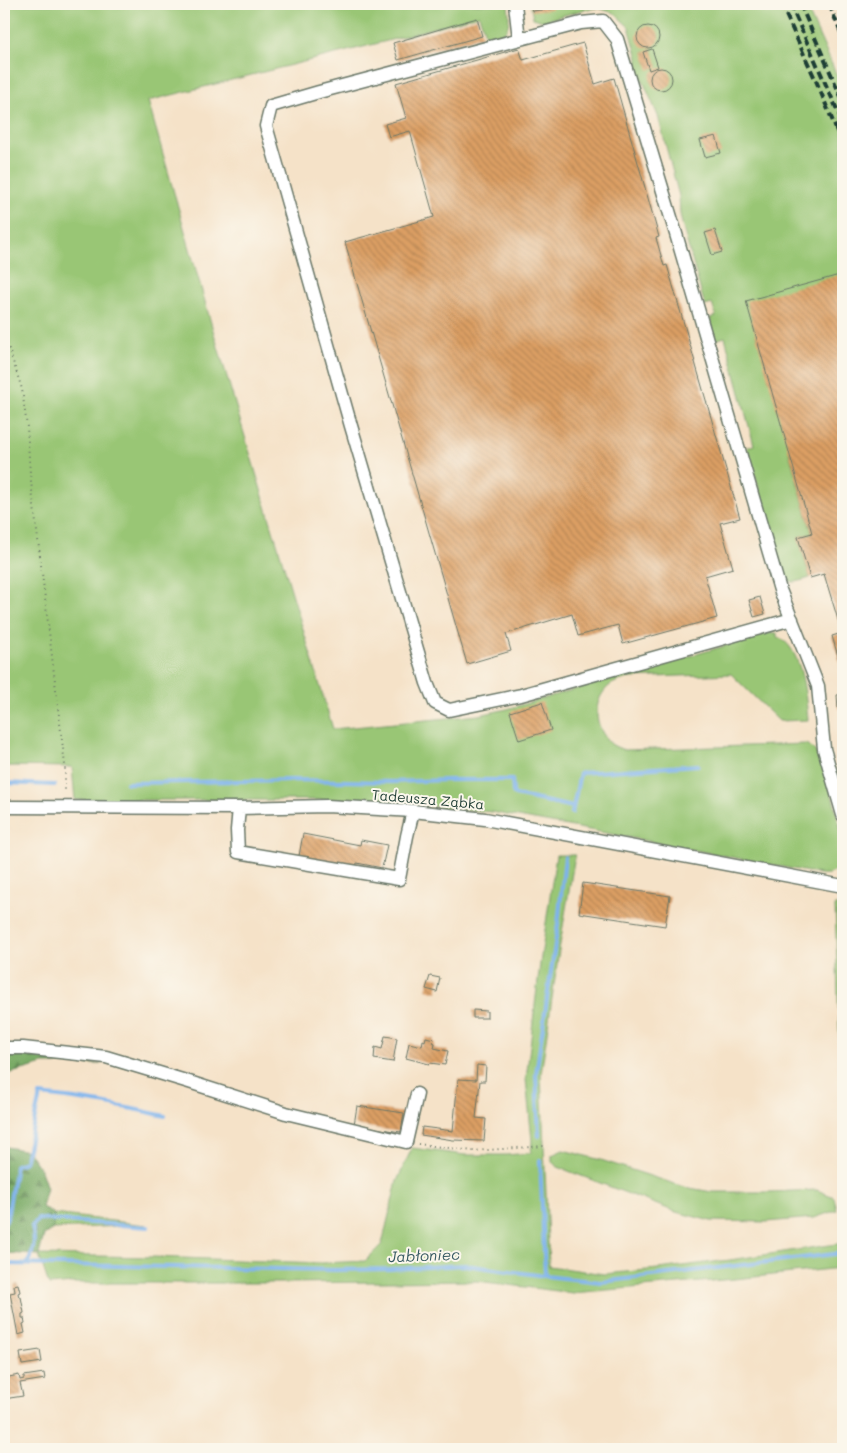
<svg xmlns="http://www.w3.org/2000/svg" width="847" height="1453" font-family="Mali,sans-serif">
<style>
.grass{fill:#99c674;stroke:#5c8254}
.forest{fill:url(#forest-firs);stroke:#4c744d}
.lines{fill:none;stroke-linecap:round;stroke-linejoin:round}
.stream{stroke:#7eb3ec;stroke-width:4}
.building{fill:url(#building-back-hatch)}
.minor-casing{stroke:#6a7768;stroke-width:15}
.path{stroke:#6a7768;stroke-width:2;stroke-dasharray:1 4;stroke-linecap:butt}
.minor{stroke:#fff;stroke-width:12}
.rail{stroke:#1f3d34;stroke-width:4;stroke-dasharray:8 4;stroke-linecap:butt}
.labels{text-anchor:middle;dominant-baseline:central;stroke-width:4;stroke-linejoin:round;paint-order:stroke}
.street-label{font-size:14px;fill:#1f3d34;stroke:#fbf7ec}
.water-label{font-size:15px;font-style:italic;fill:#375a62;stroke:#fbf7ec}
</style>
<defs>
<pattern id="forest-firs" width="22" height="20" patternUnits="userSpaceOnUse" patternTransform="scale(1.25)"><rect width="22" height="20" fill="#7aab66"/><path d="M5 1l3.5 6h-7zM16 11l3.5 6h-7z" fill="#638c55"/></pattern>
<pattern id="building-back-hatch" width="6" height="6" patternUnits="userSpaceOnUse" patternTransform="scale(1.25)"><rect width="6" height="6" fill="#dc9f64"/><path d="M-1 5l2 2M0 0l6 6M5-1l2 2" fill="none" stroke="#b28353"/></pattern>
</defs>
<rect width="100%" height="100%" fill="#fbf7ec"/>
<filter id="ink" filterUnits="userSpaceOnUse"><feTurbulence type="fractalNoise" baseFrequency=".02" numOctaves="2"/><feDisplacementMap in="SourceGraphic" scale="10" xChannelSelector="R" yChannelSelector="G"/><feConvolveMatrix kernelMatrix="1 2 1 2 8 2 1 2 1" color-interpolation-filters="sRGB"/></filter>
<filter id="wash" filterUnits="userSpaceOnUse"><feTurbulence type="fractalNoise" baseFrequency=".0096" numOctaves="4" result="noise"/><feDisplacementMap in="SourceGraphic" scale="20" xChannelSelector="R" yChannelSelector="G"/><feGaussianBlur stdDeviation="1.12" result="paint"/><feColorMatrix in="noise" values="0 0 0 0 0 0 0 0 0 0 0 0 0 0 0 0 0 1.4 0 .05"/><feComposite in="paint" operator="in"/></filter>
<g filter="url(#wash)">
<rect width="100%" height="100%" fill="#f5e2c8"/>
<!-- grass -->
<path class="grass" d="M4,4H508C509,17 512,30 498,36C494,38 491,38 486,37L479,15L391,40L148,101L215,337L333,729L479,715L507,709L769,633H777V637C802,645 806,697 808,720L779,721L731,674L629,678C622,680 613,682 608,687C591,703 595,727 610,743C613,746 619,748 624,750L806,744C811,747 814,749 817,754C826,769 847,842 843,859C842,863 835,872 831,873C828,875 823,874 819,874L611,834L491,812L423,805L340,800H75L72,767L4,766Z
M530,4H805L843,89V437L789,453L812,533L798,537L810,578C795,582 789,587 782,570L747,447L754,445L725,337L715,340L710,318L716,316L712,304L705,306L683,228L680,214L679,196L658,116L637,67L638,58L629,27L614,13L598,8L583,10L543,21L533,18Z
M556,855H575L559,950L541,1074L549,1266L604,1274L658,1269L730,1260L843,1243V1220V1342L840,1268L735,1279L573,1293L477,1281L284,1283H74L49,1285L39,1255L153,1257L321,1263L365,1261L382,1244L397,1181L412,1148L465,1155H506L531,1153L532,1141L526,1079L540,964Z
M835,905L842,907L843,943V1149Z
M563,1150L601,1160L684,1187L712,1192H768L817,1190L834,1197L837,1210L814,1218L766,1222L711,1221L676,1212L558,1167L552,1162V1155Z
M54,1214L146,1225L53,1229Z"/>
<!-- forest -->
<path class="forest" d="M4,1055H31L101,1064H44L4,1075Z
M4,1145L7,1147L28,1151L40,1168L47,1188L42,1207L54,1214L53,1229L44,1235L39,1255L4,1253Z"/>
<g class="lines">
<!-- stream -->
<path class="stream" d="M4,783L55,785
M127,783L292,780L391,782L448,780H512L513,792L515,795L573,807
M572,813L580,773L698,765
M539,1136L536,1074L558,924L565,857
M540,1160L545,1276
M4,1223L7,1218L16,1165L25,1162L40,1095C82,1099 123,1106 165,1116
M4,1264L336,1270L390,1269L465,1265L545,1276L601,1282L843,1253
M27,1264C34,1252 36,1241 32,1227L38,1219L148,1227"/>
</g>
<g id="blocks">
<!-- building -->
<path class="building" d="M531,4H551L552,9L532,11Z
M477,18L482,36L398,60L393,43Z
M637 37a11 11 0 1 1 22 0a11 11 0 1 1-22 0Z
M583,43L595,84L614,78L659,237L656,238L664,266L667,265L740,518L720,523L733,568L705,576L717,618L623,644L618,625L578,636L572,614L506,634L511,651L467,664L345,242L434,217L410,131L389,137L385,124L406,118L396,83L519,48L523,60Z
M652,49L658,67L649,70L643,52Z
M650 79a11 11 0 1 1 22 0a11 11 0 1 1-22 0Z
M716,136L721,153L705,157L700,140Z
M715,230L722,252L712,255L705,233Z
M843,274V662L840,663L832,636L842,633L824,574L810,578L798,537L812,533L746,301Z
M760,597L765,614L754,617L749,600Z
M843,694V708L838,709L837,695Z
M542,702L551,730L519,740L510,712Z
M303,834L360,845L361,840L387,845L382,868L357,863L356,867L299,856Z
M583,883L670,896L665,926L579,913Z
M430,976L440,978L437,992L426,989Z
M473,1010L487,1011V1018H473Z
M385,1036L397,1038L393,1062L374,1059L375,1047L382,1049Z
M426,1037L434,1039L433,1042L435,1043L434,1048L448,1051L445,1065L430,1063L429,1064L406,1058L409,1043L422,1046L423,1040L425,1041Z
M477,1065L486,1066L485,1081H480L476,1118L486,1119L484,1141L453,1140L421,1135L422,1127L453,1131L458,1079L476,1080Z
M357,1106L404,1113L401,1132L354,1125Z
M18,1284L20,1292L18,1293L19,1297H21L24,1313L22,1314V1318H24L25,1323L23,1324L25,1333L18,1335L10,1293L15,1292L14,1285Z
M40,1350L42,1362L22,1365L20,1353Z
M44,1373L45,1379L20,1383L23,1396L10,1398L4,1401V1378L19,1375L20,1380L24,1379V1376Z"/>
</g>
</g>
<g filter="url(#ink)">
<use href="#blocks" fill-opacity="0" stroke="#6a7768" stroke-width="1"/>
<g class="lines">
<defs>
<path id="minor" d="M515,4L519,39
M792,619L521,695L449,710L435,703L427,683L351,426L266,126L271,106L319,92L581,23L603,21L617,39L676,234L780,590L818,686L824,749L843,815
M4,807L239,808L327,806L413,811L485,819L843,886
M239,808L237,830L238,852L399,879L407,836L413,811
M4,1048H23L106,1057L189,1082L286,1113L406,1142L417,1094"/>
</defs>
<!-- minor casing -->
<use href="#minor" class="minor-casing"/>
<!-- path -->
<path class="path" d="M4,334L22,389L27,427L30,473L65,765V793
M418,1144L473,1151L545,1146"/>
<!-- minor -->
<use href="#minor" class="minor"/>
<!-- rail -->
<path class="rail" d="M781,4L817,83L843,146
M790,4L843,123
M800,4L843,101
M829,4L843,38"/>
</g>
</g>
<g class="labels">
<!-- street labels -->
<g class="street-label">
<text transform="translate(428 799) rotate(5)">Tadeusza Ząbka</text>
</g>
<!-- water labels -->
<g class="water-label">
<text transform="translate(424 1255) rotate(-2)">Jabłoniec</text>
</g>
</g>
<!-- margin -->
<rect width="847" height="1453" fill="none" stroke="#fbf7ec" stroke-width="20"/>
</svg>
